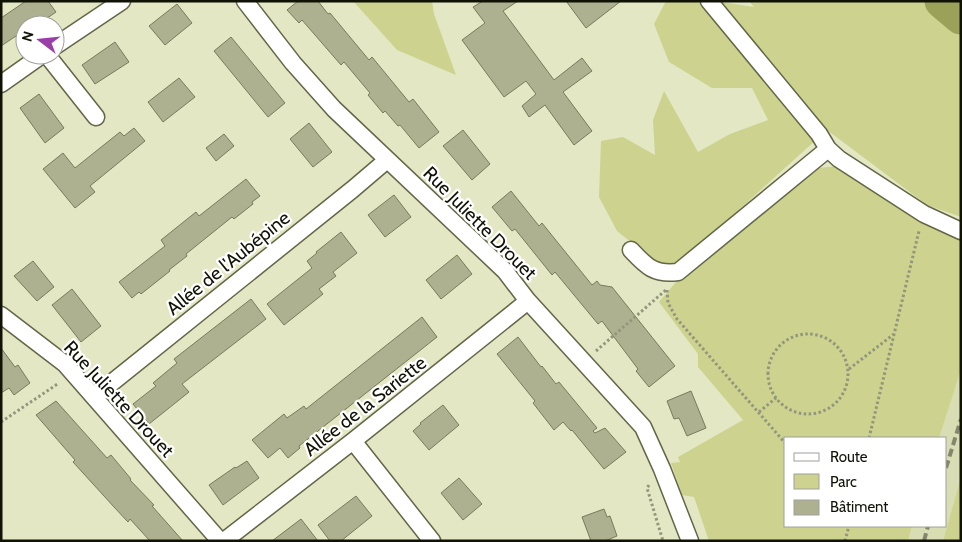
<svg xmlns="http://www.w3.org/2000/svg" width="962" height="542" font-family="Cabin,sans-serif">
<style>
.built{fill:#d9ddb3}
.green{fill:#cdd38e}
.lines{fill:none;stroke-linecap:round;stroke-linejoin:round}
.river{stroke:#9ca15a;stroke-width:35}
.building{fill:#aeb18f;stroke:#787b5b}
.street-casing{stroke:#636647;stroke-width:19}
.path{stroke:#93967c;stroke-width:3;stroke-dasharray:2.5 2.5;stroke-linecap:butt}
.street{stroke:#fff;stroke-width:16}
.rail{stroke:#84866e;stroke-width:4;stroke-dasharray:8 4;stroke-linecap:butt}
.labels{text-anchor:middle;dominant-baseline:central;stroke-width:4.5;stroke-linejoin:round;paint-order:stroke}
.street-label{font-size:19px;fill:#111206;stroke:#fff}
</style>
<rect width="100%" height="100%" fill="#e3e7c4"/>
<!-- built -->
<path class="built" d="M961,370V477L943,541H908L912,526H946V438H939Z"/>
<!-- green -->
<path class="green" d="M353,1H432L434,14L456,75L397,50Z
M666,1H714L754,7L749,1H961V217L927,205L827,130L679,264H658L617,231L599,197L601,141L623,137L655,155L653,120L664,91L698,152L730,134L768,120L752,88H712L669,62L654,24Z
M839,166L925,222L961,240V370L939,438H786V526H912L908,541H709L694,497L682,495L671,463L680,462L678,457L743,420L698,367V354L659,302L676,282L800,178L817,168Z
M961,477V541H943Z"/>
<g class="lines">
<!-- river -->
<path class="river" d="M942,1L961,17"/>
</g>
<!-- building -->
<path class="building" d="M26,1H48L56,12L40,23L38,21L33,25H25V30L1,46V18Z
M298,1H318L328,14L330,13L369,60L372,57L409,102L413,99L439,132L419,148L400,125L398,126L385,111L383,113L368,95L370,93L344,62L341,65L302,20L299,23L287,10Z
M483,1H518L503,11L554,80L582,58L592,71L563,92L592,131L574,145L545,105L529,117L522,106L536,94L526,81L504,97L462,40L485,23L473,7Z
M566,1H621L586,28Z
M177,4L192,23L165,45L149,26Z
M231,37L285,103L268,117L214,51Z
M115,42L129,62L95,84L82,65Z
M179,78L195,97L163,122L148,102Z
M39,94L64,128L45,143L20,108Z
M309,123L332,152L313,167L290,139Z
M134,128L145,141L90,186L95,192L75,208L43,169L63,153L75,168L120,132L124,136Z
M463,130L490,164L472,180L443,146Z
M224,134L234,146L216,161L206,148Z
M246,179L260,196L252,202L253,204L234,219L232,217L186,254L187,256L169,270L170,271L141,294L139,292L132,298L119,282L165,246L161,240L196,212L199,216Z
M511,191L539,226L542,223L592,285L597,281L600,285L612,287L675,366L649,387L636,371L638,369L602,321L598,324L555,272L552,275L515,229L512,231L492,207Z
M394,195L411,217L385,237L368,215Z
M341,232L357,253L333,272L336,276L319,289L323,294L284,325L267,304L312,268L307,261L317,253L316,252Z
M457,255L472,274L441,299L426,280Z
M33,261L54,287L37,301L14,276Z
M72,289L101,326L81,342L52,305Z
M251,299L266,319L182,384L189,392L149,424L133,404L156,386L153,383L177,363L174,359Z
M422,317L437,337L299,446L300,448L288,458L280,448L268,458L252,440L284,414L287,418L304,406L306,409Z
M518,337L541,367L542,366L556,384L559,382L597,428L593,431L595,433L605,428L626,452L604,469L572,430L571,431L563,422L554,430L533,403L535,401L497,354Z
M1,348L15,367L18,365L30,383L14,395L9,388L1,393Z
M691,391L706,428L687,436L679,418L674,419L667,401Z
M56,401L107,458L111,455L131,479L130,480L154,505L152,506L183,541H150L130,519L128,522L114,507L73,462L75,460L36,415Z
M443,405L459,425L429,450L413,431L421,424L420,423Z
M247,461L259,478L223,505L209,485L235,467L236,468Z
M459,478L482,504L463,520L441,493Z
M356,496L372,516L341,541H330L318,525Z
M604,509L607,517L610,516L617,536L605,541H591L582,517Z
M301,519L318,541H272Z"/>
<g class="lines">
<defs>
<path id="street" d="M245,1L293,63L334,109L505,271L528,301L643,427L662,469L690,541
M709,1L819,134L828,149L839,159L924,214L961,231
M55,46L122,1
M47,55L96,117
M1,84L42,55
M631,250C646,266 654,275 678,272L828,149
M1,315L65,364L220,541
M94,397L353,189L387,160
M353,441L432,541
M224,541L353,441L528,301"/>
</defs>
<!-- street casing -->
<use href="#street" class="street-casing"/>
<!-- path -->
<path class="path" d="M667,290L668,303L677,319L786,444
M768 374a40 40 0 1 1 80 0a40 40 0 1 1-80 0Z
M596,351L667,289
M849,369L894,334
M759,412L776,398
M1,422L59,383
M869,438L919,231
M649,485L647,488L663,541
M845,541L849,526"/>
<!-- street -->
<use href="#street" class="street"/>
<!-- rail -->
<path class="rail" d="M946,468L961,419
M924,541L928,526"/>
</g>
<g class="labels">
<!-- street labels -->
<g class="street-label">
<text transform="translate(480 223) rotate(45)">Rue Juliette Drouet</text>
<text transform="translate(228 263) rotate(-39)">Allée de l'Aubépine</text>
<text transform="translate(119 399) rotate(47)">Rue Juliette Drouet</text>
<text transform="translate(365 406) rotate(-38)">Allée de la Sariette</text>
</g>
</g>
<!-- border -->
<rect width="962" height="542" fill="none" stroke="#111206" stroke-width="5"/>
<!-- legend -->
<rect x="784" y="437" width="162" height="90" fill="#ffffff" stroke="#a0a09b"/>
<rect x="794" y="453" width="25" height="8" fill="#ffffff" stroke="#a0a09b"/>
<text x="830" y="462" font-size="15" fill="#111206">Route</text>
<rect x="794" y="474" width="25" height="15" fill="#cdd38e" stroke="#a0a09b"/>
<text x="830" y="487" font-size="15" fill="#111206">Parc</text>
<rect x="794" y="500" width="25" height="15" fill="#aeb18f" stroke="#a0a09b"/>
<text x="830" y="512" font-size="15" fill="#111206">Bâtiment</text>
<!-- north arrow -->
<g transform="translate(40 40) rotate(286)"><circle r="24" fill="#ffffff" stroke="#a0a09b"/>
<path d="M0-4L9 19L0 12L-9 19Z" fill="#9a3ea8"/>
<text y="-8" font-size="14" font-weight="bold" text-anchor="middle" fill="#111206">N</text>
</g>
</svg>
